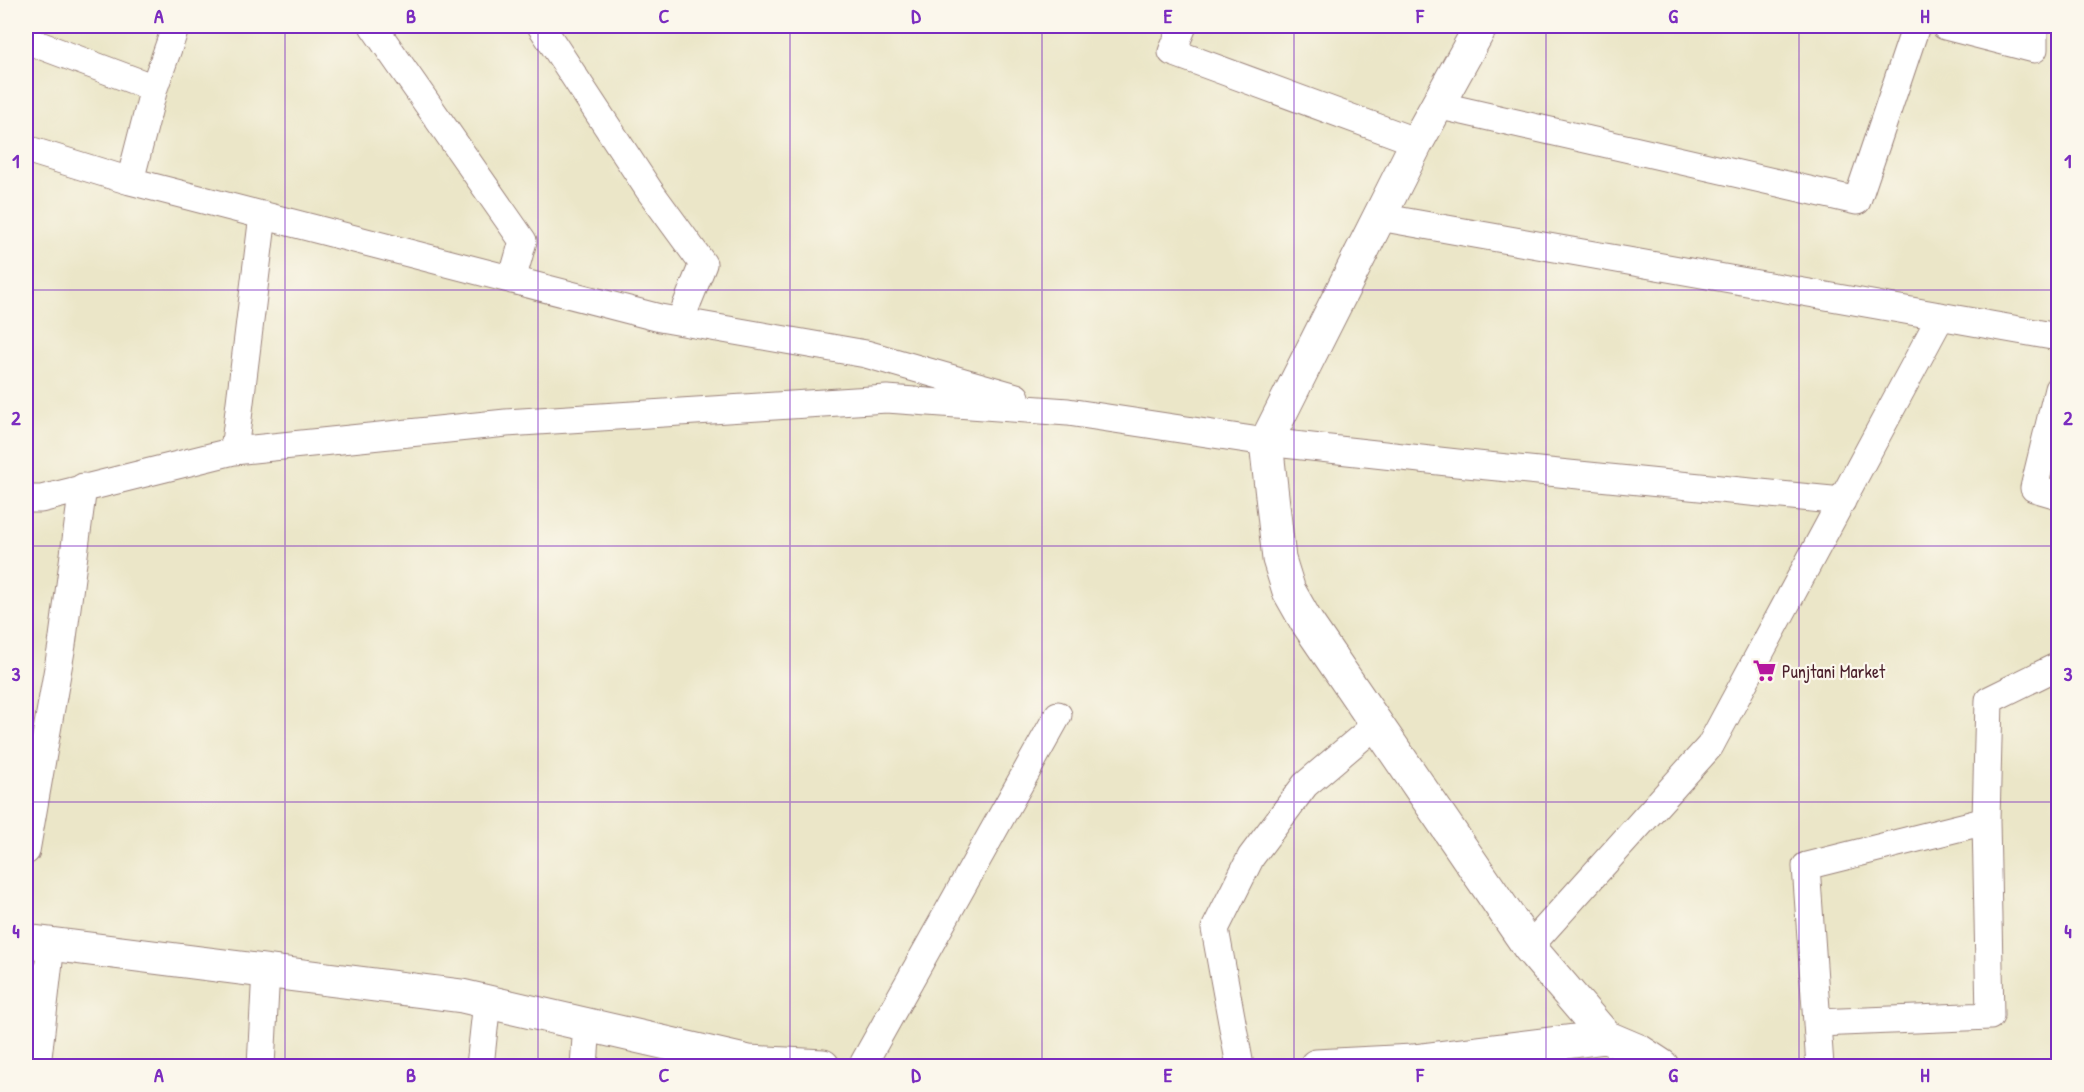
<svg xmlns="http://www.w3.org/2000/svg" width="2084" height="1092" font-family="'Patrick Hand',sans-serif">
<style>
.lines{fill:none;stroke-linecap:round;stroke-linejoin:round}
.minor-casing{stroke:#9a827a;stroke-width:29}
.tertiary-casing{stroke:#9a827a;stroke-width:35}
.minor{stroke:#fff;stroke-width:27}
.tertiary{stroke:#fff;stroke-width:33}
.grid{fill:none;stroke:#7b2cbf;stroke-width:1.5;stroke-opacity:0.55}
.labels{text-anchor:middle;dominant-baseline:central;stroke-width:4.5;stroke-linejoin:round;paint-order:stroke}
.poi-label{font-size:18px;fill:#4a1f2b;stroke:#fbf7ec;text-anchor:start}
.neatline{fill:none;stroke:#7b2cbf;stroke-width:2}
.grid-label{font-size:20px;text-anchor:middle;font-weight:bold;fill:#7b2cbf}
</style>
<rect width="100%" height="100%" fill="#fbf7ec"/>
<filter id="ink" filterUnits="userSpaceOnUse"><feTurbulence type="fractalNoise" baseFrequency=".0167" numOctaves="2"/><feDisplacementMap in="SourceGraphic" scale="12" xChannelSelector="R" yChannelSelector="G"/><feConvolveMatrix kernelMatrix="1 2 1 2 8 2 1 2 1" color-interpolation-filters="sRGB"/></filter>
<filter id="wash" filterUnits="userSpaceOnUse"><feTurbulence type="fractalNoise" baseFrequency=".008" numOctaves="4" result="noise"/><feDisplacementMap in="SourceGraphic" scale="24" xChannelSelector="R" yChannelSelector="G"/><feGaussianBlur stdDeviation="1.35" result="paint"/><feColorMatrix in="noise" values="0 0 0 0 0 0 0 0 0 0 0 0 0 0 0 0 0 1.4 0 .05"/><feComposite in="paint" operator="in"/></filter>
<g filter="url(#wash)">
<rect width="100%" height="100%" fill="#ebe6c8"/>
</g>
<g filter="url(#ink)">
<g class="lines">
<defs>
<path id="minor" d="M373,26L523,241L512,280
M541,26L649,190L703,264L680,321
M1183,26L1172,52L1417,142
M1945,26L2034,49V26
M26,40L154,88
M1437,105L1857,201L1916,26
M26,149L130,181L660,318L866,354L1016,397
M130,181L154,88L176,26
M1379,217L2058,337
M2058,389L2034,488L2058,495
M234,451L263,215
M26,499H41L234,451L506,423L887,399L1068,412L1266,442L1457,463L1842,501
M1986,821L1989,700L2058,666
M26,851L62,645L83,487
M1529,947L1710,746L1941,316
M1817,1023L1990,1016L1986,821L1806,866L1820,1066
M37,1066L51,944
M261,1066L266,970
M480,1066L487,1001
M584,1066L587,1024
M862,1066L1058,715
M1240,1066L1215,929L1251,857L1305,785L1377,724"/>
<path id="tertiary" d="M1481,26L1417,142L1266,442L1279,559L1289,591L1306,621L1529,947L1606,1037L1639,1051L1662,1066
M26,941L462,996L749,1062L823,1066
M1316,1066L1413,1061L1606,1037"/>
</defs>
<!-- minor casing -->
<use href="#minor" class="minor-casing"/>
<!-- tertiary casing -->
<use href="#tertiary" class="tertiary-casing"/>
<!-- minor -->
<use href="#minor" class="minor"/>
<!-- tertiary -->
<use href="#tertiary" class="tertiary"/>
</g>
</g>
<!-- grid -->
<path class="grid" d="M285,26V1066M538,26V1066M790,26V1066M1042,26V1066M1294,26V1066M1546,26V1066M1799,26V1066M26,290H2058M26,546H2058M26,802H2058"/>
<!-- icons -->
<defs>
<symbol id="supermarket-bare" viewBox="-9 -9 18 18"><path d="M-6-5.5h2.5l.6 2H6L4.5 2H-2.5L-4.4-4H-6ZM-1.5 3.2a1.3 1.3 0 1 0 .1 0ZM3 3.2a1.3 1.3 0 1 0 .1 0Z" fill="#b5179e" stroke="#fbf7ec" stroke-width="2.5" paint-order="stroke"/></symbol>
</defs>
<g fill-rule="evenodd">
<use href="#supermarket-bare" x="1748" y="654" width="33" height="33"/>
</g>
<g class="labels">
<!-- poi labels -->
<g class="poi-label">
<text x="1782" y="671">Punjtani Market</text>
</g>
</g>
<!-- margin -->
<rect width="2084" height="1092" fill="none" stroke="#fbf7ec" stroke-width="66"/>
<rect x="33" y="33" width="2018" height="1026" class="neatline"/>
<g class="grid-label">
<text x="159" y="23">A</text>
<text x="411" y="23">B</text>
<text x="664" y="23">C</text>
<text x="916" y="23">D</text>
<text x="1168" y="23">E</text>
<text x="1420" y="23">F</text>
<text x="1673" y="23">G</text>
<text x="1925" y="23">H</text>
<text x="16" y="168">1</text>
<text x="2068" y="168">1</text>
<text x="16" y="425">2</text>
<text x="2068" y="425">2</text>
<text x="16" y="681">3</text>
<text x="2068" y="681">3</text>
<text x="16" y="938">4</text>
<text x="2068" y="938">4</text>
<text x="159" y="1082">A</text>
<text x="411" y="1082">B</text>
<text x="664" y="1082">C</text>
<text x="916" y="1082">D</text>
<text x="1168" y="1082">E</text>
<text x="1420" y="1082">F</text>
<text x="1673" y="1082">G</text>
<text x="1925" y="1082">H</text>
</g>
</svg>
